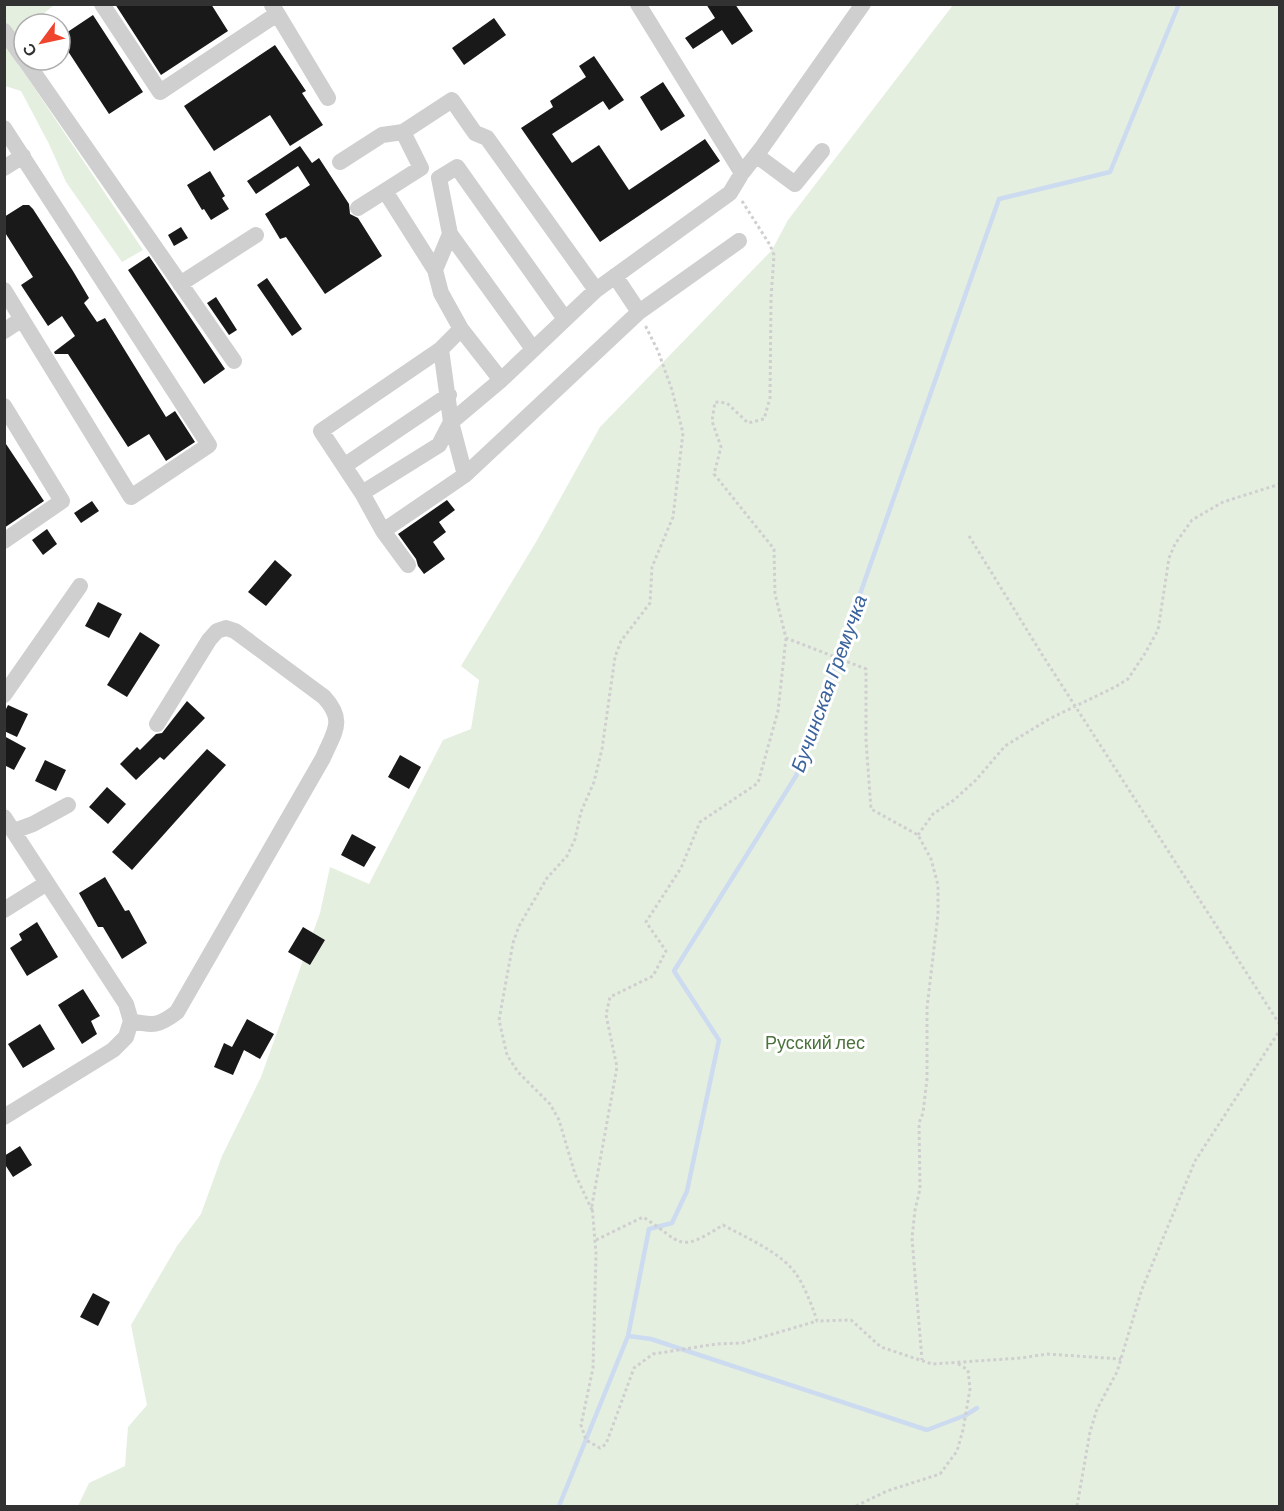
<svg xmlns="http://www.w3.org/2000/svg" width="1284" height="1511" font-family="Barlow,sans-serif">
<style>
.green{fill:#e5efe0}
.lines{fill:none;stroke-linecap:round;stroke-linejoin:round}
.stream{stroke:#ccdbef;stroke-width:4.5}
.building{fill:#191919}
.path{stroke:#cfcfcf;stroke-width:3;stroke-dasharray:3 3;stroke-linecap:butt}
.minor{stroke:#cfcfcf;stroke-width:16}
.labels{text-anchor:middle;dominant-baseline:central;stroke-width:6;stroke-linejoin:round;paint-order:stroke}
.park-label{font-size:18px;fill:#4b723c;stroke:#fff}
.water-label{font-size:20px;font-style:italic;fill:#3a629b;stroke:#fff}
</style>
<rect width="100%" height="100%" fill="#fff"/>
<!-- green -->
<path class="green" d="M4,5H54L31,24H24V29L5,44L143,250L122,262L66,182L49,144L21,91L5,86Z
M953,5H1279V1506H78L89,1483L125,1466L128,1427L147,1405L131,1325L177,1246L201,1214L222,1156L261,1077L320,913L330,867L369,884L443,740L471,729L479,680L461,666L536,542L600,427L772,250L788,220Z"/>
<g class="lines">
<!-- stream -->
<path class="stream" d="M628,1336L651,1339L927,1430L966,1415L977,1408
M559,1506L628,1336L649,1229L672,1223L687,1191L719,1040L674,971L796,776L999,199L1110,172L1179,4"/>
</g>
<!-- building -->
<path class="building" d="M115,4H211L228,31L161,75Z
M706,4H735L753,31L732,45L722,30L693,49L685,38L715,18Z
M93,15L143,92L109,114L60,39V37Z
M494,18L506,35L464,65L452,48Z
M275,45L306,91L302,93L323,125L290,146L270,115L214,151L184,106Z
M594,56L624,100L609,110L603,101L552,134L572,163L599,145L629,190L705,139L720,161L600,242L521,128L553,107L550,101L586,77L579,66Z
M663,82L685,116L661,131L640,97Z
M300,146L312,163L319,158L349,204L350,214L358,218L382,256L325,294L286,237L280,239L265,214L310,185L298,166L256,194L247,181Z
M210,171L225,196L222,198L229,209L211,220L204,209L202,210L187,185Z
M23,205H29L33,209L73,271L89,298L84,303L97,322L105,318L166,417L175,411L195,442L166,461L149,434L128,447L68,354H55L54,352L75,336L62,316L48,326L21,285L33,277L4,231V217Z
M181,227L188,238L174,246L168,235Z
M149,256L225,369L204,384L128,270Z
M267,278L302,329L292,336L257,285Z
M216,297L237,330L229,335L207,303Z
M4,441L44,501L4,528Z
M447,500L455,510L439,522L446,532L433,542L445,559L424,574L418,566L416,559L398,534Z
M92,501L99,511L81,523L74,513Z
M47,529L57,544L43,555L32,540Z
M275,560L292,575L266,606L248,592Z
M98,602L122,614L109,638L85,626Z
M140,632L160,645L127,697L107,685Z
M187,701L205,718L164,760L160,757L136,780L120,764L137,747L140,750L156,734L162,733Z
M8,705L28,714L17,737L4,731V713Z
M4,736L26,748L14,770L4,765Z
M207,749L226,765L132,870L112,852Z
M400,755L421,767L409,789L388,777Z
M45,760L66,770L56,791L35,781Z
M107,787L126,804L108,824L89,807Z
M352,834L376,847L364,867L341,855Z
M105,877L125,911L129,910L147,943L122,959L103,927H98L79,893Z
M37,922L58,957L27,976L10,948L22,940L19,934Z
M303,927L325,940L310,965L288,952Z
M83,989L100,1016L91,1021L97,1034L82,1044L58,1005Z
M247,1019L274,1034L260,1059L244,1050L233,1075L214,1067L224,1043L232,1047Z
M40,1024L55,1049L23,1068L8,1044Z
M20,1146L32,1165L13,1177L4,1163V1156Z
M93,1293L110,1302L98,1326L80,1317Z"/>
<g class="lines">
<!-- path -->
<path class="path" d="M742,201L770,245L774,255L771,298L770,398L764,419L748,423L727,403L715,402L712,421L721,447L714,474L774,549L775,594L786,638L866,669V741L871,809L918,835L931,859L938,885V914L927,1008V1079L923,1113L919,1123L920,1189L915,1210L912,1238L922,1360
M969,536L1043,656L1280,1025
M786,638L778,711L758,783L700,822L681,868L646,922L666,951L653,976L610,997L606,1015L617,1067L592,1205L596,1254L593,1368L581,1425L586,1440L600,1448L606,1444L634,1368L653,1354L716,1344L742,1343L817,1321
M918,835L933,814L954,800L976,780L1005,746L1049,719L1115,687L1128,679L1144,655L1158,630L1169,558L1175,544L1192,520L1223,502L1280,484
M592,1210L575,1174L559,1120L550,1104L518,1072L507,1055L499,1020L513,943L519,926L547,878L567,856L575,839L581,812L594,782L602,749L615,657L621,641L650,603L652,567L673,517L683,433L672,390L658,351L645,325
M596,1240L643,1217C683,1242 676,1255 723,1225C745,1237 782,1253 796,1274C804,1285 813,1308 817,1321L851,1320L881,1347L932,1364L1021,1358L1047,1354L1121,1359
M856,1506L887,1491L940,1474L957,1451L963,1430L970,1389L968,1370L957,1363
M1077,1506L1090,1432L1097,1409L1117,1372L1142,1289L1195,1161L1280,1030"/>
<!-- minor -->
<path class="minor" d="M102,4L160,92L277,14
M638,4L742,173
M272,5L328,98
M4,31L24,59
M25,60L234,361
M4,128L209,445L131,497L4,290
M756,155L795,184L822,151
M340,162L382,135L403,132L452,100L475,133L487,138L596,290
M4,168L23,156
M385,191L435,270L441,293L461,329L501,380
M358,208L421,168L403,132
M450,234L533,349
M435,270L450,234L439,178L457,167L565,319
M615,276L639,312
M180,284L256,235
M461,329L441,349L451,422L465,475
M4,331L22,319
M4,406L62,501L4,541
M344,466L449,395
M362,493L439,445L451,422L501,380L596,290L730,193L742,173L761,149L863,4
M383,531L465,475L639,312L739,241
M408,565L383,531L362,493L321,431L441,349
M4,695L80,586
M4,817L126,1004L131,1021
M14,831L33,824L68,805
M4,910L47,883
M131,1021C153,1026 159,1026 177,1012L323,758C334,732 346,721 324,697L235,631L226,628L217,631L209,640L157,724
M4,1117L113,1050L126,1037L131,1021"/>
</g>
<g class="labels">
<!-- park labels -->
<g class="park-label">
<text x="815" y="1042">Русский лес</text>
</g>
<!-- water labels -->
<g class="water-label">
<text transform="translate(828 683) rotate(-70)">Бучинская Гремучка</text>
</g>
</g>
<!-- border -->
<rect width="1284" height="1511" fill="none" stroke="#323232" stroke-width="12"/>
<!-- north arrow -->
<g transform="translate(42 42) rotate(237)"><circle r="28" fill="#ffffff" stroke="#adadad" stroke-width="1.5"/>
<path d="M0-4.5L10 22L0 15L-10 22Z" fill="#ef452e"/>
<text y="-9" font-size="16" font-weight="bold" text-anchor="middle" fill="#323232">С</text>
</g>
</svg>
